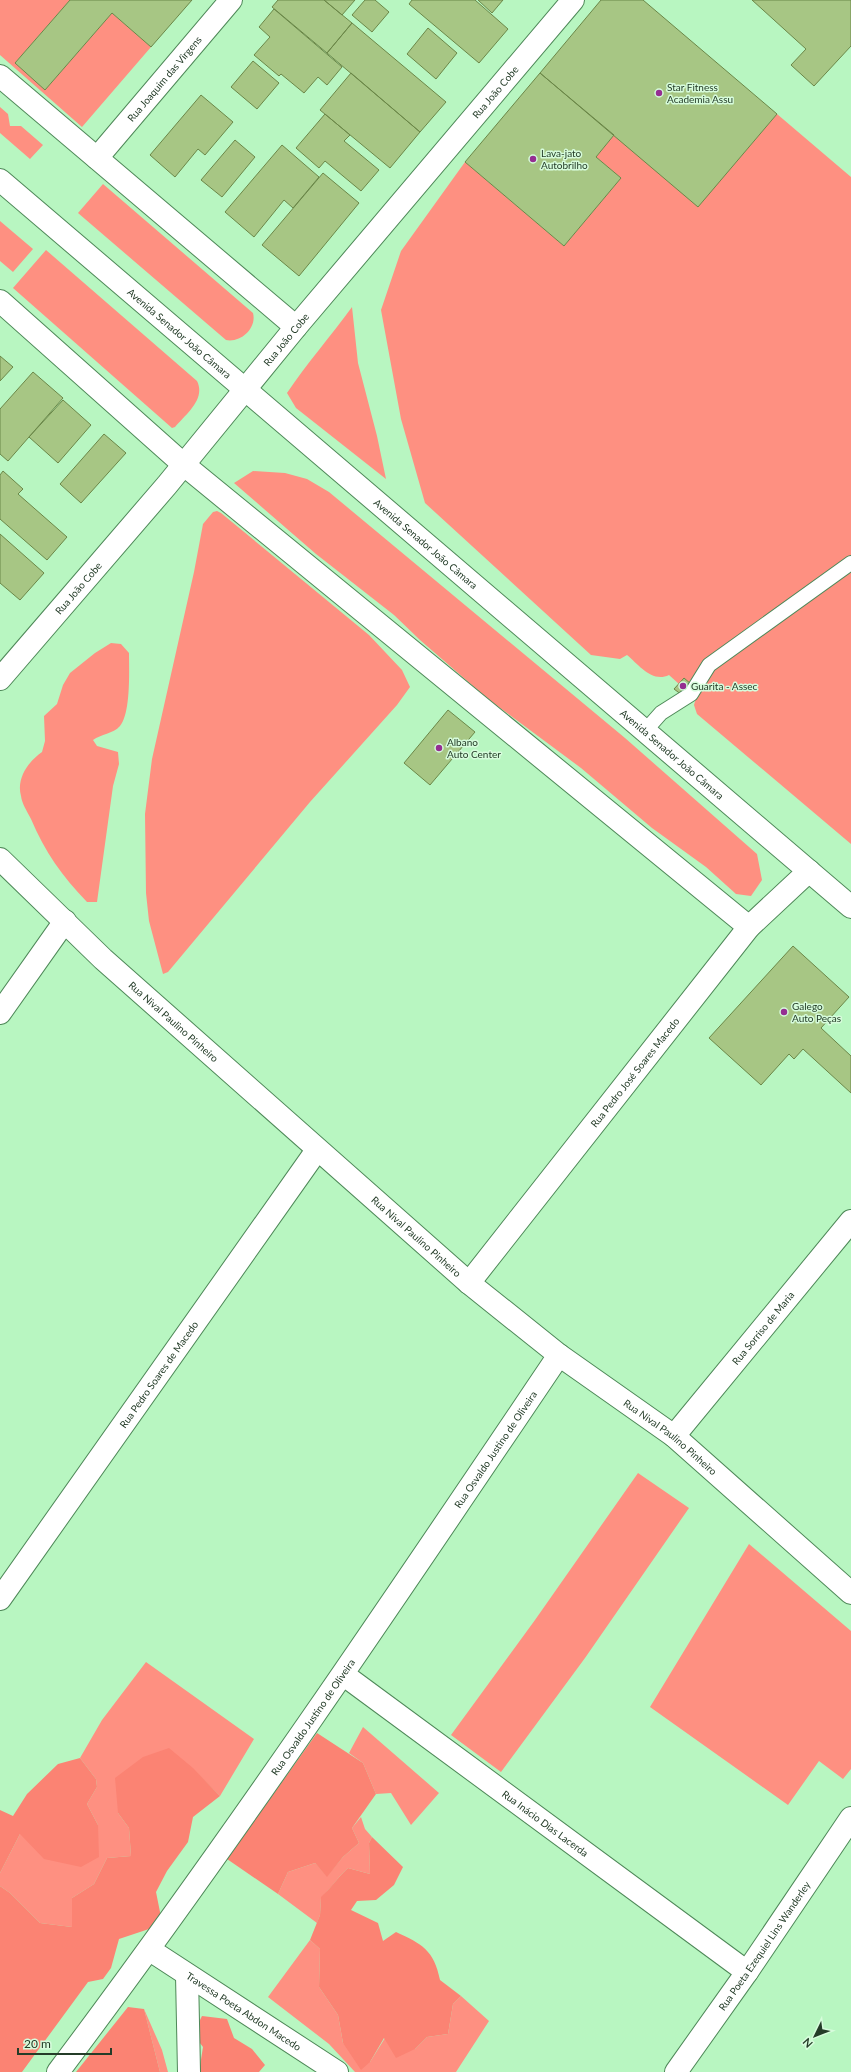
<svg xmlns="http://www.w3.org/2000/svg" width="851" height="2072" font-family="Lato,sans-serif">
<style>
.green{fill:#fe9081}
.forest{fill:#fb8373}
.building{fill:#a7c684;stroke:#6b8748}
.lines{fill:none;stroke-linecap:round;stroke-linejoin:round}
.lane-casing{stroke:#4e8858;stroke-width:16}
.street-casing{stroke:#4e8858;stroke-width:24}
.secondary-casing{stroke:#4e8858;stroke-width:24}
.lane{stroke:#fff;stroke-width:14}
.street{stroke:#fff;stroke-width:22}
.secondary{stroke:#fff;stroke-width:22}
.poi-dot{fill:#952e92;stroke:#d7fcdc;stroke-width:1.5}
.labels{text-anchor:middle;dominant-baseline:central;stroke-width:3;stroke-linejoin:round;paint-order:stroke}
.street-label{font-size:10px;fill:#243c28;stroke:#d7fcdc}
.poi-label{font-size:10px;fill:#243c28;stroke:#d7fcdc;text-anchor:start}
</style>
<rect width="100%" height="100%" fill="#b8f6c1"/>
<!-- green -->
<path class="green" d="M0,0H70L15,63L45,90L112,13L151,47L82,127L0,55Z
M0,107L8,114L10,126H21L43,145L30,159L0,133Z
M777,114L851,177V844L697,714L694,705L696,698L682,695L674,689L679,684L669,675C652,683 639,665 627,655L620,659L591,655L425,503L401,419L381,310L401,251L465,162L564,246L621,178L596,157L614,135L698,206Z
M103,184L253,313C257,328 241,343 226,340L78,213Z
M0,221L33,249L13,272L0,261Z
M46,250L197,381C206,399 186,414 175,427L172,428L13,288Z
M352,307L358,363L377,436L386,479L296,408L287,393C307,363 331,336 352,307Z
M253,471L285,473L307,479L329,492L625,738L757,854L762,880L751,896L736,894L706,867L652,828L581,768L488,699L420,640L394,615L316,554L234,483Z
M217,511L221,513L369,635L402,670L410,687L397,705L310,802L168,972L163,974L149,921L146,893L145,814L152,759L194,572L203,524L213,512Z
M111,643L121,644L129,653C129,670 131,713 120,726C113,734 101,734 93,740L97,746L118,752L119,764L113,786L97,902H87C62,876 45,852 31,819C27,811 22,804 21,796C16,778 29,761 42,752L45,741L44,716L57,704L63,685L70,673L95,653Z
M638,1473L689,1508L585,1658L501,1772L451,1735L535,1620Z
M749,1544L851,1631V1769L843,1779L819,1761L788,1805L650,1707Z
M146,1662L254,1739L220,1796L193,1769L118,1813L129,1828L131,1856L107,1858L94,1884L72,1898V1927L40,1923L10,1893L0,1886V1873L20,1834L98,1825L87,1804L97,1787L96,1779L80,1758L102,1720Z
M363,1727L439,1793L411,1825L391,1793L376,1794L363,1763L349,1753Z
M361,1817L365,1829L372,1837L369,1843L370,1874L348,1868C338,1877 331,1888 321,1898L320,1915L317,1923L278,1894L288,1872L315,1863L327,1876L343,1857L359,1843L352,1828Z
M310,1940L320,1949L319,1987L338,2015L343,2043L370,2062L385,2038L415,2049L427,2037L448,2034L453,2004L461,1996L489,2021L456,2072H355L329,2044L268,1997Z
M144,2009L162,2050L168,2072H160Z"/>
<!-- forest -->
<path class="forest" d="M317,1733L363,1763L376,1794L352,1828L359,1843L343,1857L327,1877L315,1863L288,1872L278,1894L227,1859Z
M169,1748L193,1768L220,1796L193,1817L188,1842L167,1871L156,1892L161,1917L155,1927L119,1939L111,1968L103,1979L88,1982L22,2072H0V1886L10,1893L40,1923L72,1927V1898L94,1884L107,1858L131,1856L129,1828L118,1813L115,1778L143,1757Z
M80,1758L96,1779L97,1787L87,1804L98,1825L99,1857L81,1867L44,1859L20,1834L0,1873V1810L13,1816L27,1794L58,1764Z
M372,1837L403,1867L394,1885L376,1900L357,1901L351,1910L378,1923L383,1941L396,1932C422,1944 434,1950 440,1980L461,1996L453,2004L448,2034L427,2037L415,2049L396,2058L384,2038L370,2062L361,2070L343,2043L338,2015L319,1987L320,1949L310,1940L320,1915L321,1897C331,1888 338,1877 348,1868L370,1874L369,1843Z
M128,2007L144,2009L160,2072H76Z
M202,2016L227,2019L234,2038L252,2049L265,2065L259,2072H199L203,2047L193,2034Z"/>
<!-- building -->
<path class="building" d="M70,0H192L151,47L112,13L45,90L15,63Z
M278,0H324L352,23L327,53L272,7Z
M324,0H355L342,15Z
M365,0H375L389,12L372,32L352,15Z
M412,0H475L508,29L479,63L409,4Z
M478,0H503L492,13Z
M601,0H643L777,114L698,207L540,73Z
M752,0H851V46L814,86L791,65L806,49Z
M274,9L342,67L327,85L318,77L304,93L281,74L279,76L254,55L270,37L259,27Z
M352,23L446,102L420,132L327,53Z
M428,28L457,53L436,79L407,54Z
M253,61L279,83L257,109L231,87Z
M351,73L420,132L390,168L320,110Z
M540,73L614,135L596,157L621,178L564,246L465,162Z
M201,95L233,122L205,155L198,149L175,177L150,155Z
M325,114L350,135L344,141L379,170L361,191L325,161L319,168L296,148Z
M235,140L255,157L222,197L201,180Z
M282,145L319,177L293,208L284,200L254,237L225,212Z
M323,173L359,203L299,276L262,245Z
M0,356L13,367L0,381Z
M33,372L63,398L8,461L0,454V409Z
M63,400L91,425L58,463L29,437Z
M104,434L126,453L81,503L60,484Z
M3,471L23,489L18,494L67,537L47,560L0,519V475Z
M0,534L44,573L20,600L0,583Z
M684,678L691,684L682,695L674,689Z
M448,710L475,732L430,785L404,763Z
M793,946L849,997L821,1028L851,1056V1093L803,1049L794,1059L789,1054L761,1085L709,1038Z"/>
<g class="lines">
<defs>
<path id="lane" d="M645,731L661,713L691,694L709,665L851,563"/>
<g id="street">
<path d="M0,76L296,327"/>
<path id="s1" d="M97,158L231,0"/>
<path d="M0,301L183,464L749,927"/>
<path id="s2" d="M0,679L167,485L296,327L573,0"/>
<path id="s3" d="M0,859L103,959L469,1283L559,1355L674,1436L851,1593"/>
<path d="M0,1013L65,921"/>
<path id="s4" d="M469,1283L749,927L809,871"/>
<path id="s5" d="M674,1436L851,1221"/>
<path id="s6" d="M0,1599L317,1150"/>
<path id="s7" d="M344,1675L747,1972"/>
<path id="s8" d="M150,1950L337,2072"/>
<path d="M187,1975L189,2072"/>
<path id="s9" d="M58,2072C233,1839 396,1597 559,1355"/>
<path id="s10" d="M676,2072L747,1972L851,1818"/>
</g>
<g id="secondary">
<path id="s11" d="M0,180L851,907"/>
</g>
</defs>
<!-- lane casing -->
<use href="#lane" class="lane-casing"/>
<!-- street casing -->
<use href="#street" class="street-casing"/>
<!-- secondary casing -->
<use href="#secondary" class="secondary-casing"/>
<!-- lane -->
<use href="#lane" class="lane"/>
<!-- street -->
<use href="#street" class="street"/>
<!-- secondary -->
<use href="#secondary" class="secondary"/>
</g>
<!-- markers -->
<g class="poi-dot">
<circle cx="659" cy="93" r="4"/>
<circle cx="533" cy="159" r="4"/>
<circle cx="683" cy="686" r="4"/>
<circle cx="439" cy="748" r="4"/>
<circle cx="784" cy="1012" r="4"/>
</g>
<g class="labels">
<!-- street labels -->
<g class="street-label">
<text stroke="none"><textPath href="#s1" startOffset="104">Rua Joaquim das Virgens</textPath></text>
<text stroke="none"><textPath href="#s2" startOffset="768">Rua João Cobe</textPath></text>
<text stroke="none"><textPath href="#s11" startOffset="236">Avenida Senador João Câmara</textPath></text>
<text stroke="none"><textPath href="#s2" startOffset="444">Rua João Cobe</textPath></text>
<text stroke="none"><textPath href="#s11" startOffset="560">Avenida Senador João Câmara</textPath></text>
<text stroke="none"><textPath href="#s2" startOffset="120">Rua João Cobe</textPath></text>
<text stroke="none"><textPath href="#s11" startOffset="884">Avenida Senador João Câmara</textPath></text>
<text stroke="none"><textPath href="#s3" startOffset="238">Rua Nival Paulino Pinheiro</textPath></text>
<text stroke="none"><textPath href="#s4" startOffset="268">Rua Pedro José Soares Macedo</textPath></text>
<text stroke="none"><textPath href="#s3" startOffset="562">Rua Nival Paulino Pinheiro</textPath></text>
<text stroke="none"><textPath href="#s5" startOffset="140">Rua Sorriso de Maria</textPath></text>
<text stroke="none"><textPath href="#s6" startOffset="275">Rua Pedro Soares de Macedo</textPath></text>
<text stroke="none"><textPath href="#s3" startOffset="886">Rua Nival Paulino Pinheiro</textPath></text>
<text stroke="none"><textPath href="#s9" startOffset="761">Rua Osvaldo Justino de Oliveira</textPath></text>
<text stroke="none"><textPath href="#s9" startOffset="437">Rua Osvaldo Justino de Oliveira</textPath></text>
<text stroke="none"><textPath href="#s7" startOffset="250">Rua Inácio Dias Lacerda</textPath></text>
<text stroke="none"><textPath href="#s10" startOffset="154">Rua Poeta Ezequiel Lins Wanderley</textPath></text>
<text stroke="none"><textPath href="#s8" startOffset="112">Travessa Poeta Abdon Macedo</textPath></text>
</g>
<!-- poi labels -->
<g class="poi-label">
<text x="667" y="87">Star Fitness<tspan x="667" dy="12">Academia Assu</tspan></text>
<text x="541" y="153">Lava-jato<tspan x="541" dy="12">Autobrilho</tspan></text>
<text x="691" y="686">Guarita - Assec</text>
<text x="447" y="742">Albano<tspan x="447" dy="12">Auto Center</tspan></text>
<text x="792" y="1006">Galego<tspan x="792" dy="12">Auto Peças</tspan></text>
</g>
</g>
<!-- north arrow -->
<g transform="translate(815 2036) rotate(227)" stroke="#d7fcdc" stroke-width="3" paint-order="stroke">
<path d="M0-3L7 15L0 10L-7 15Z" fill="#243c28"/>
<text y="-6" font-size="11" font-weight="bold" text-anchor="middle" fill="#243c28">N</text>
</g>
<!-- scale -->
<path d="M18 2048v6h93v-6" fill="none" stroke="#243c28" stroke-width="2"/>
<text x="24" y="2048" font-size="12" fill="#243c28" stroke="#d7fcdc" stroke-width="3" paint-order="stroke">20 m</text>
</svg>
